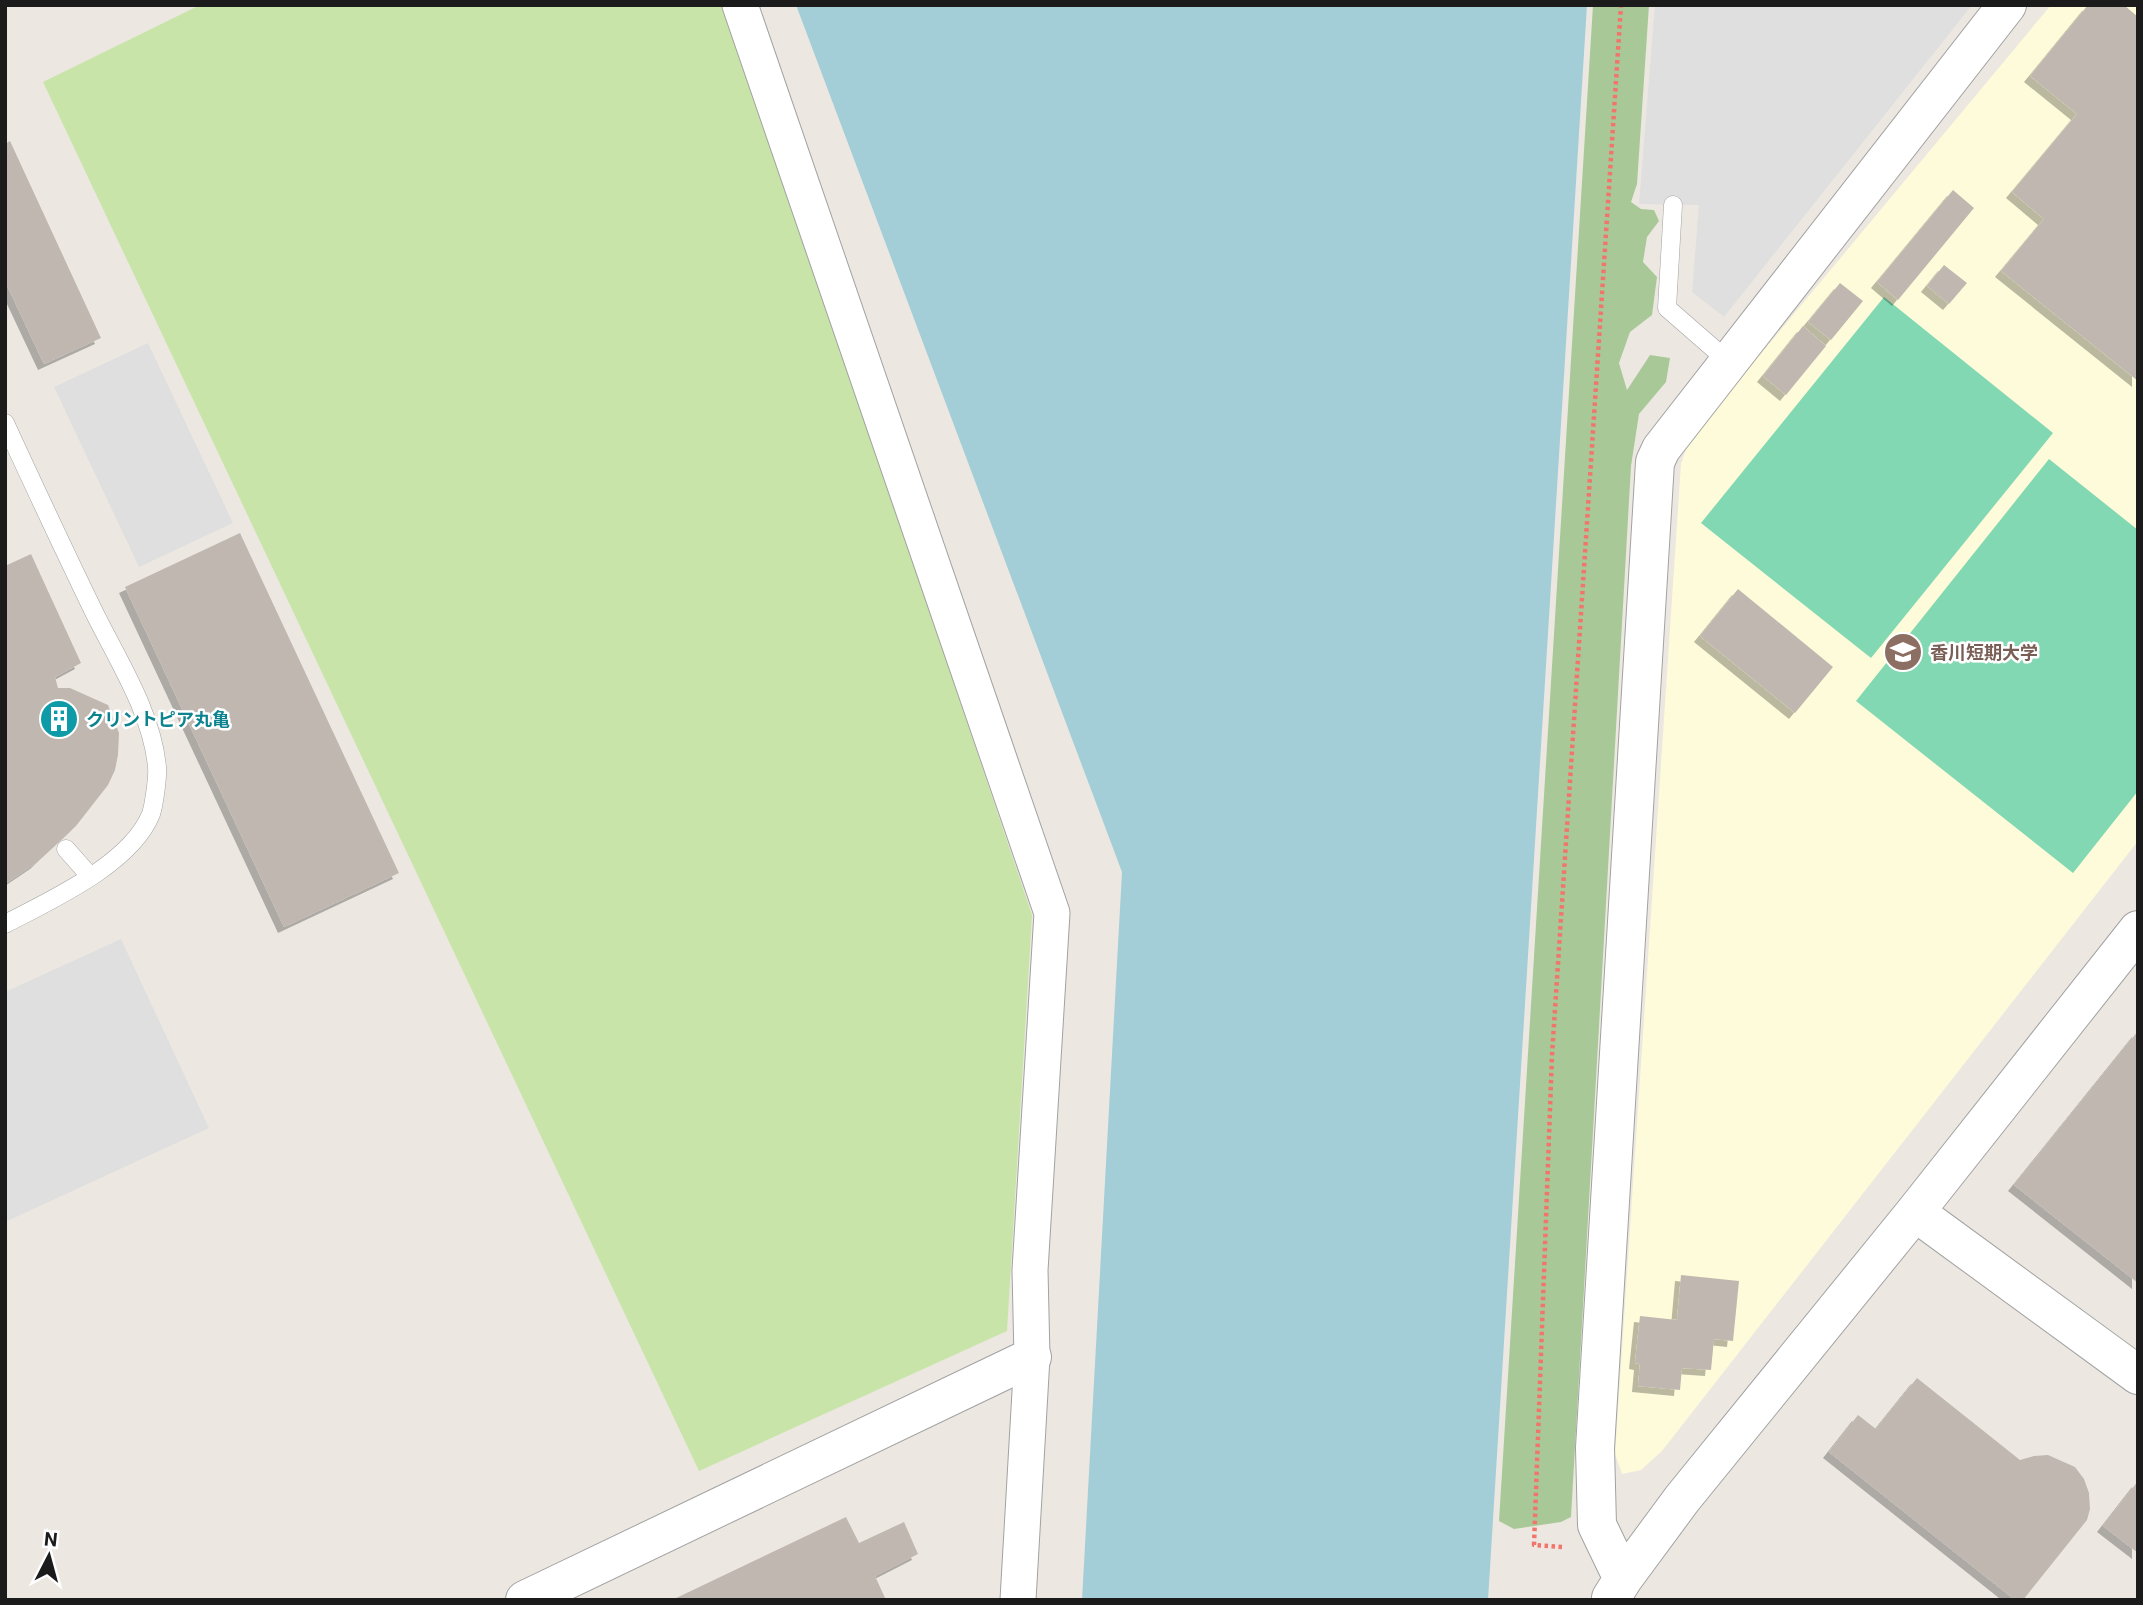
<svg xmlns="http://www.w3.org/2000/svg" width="2143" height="1605" font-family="Roboto,'Noto Sans JP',sans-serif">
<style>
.education{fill:#fdfbd9}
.grass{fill:#c8e4a8}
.forest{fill:#a8c997}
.pitch{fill:#82d8b3}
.parking{fill:#dfdfdf}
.water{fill:#a3ced8}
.building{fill:#c0b7b1;filter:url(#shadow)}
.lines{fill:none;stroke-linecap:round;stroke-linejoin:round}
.service-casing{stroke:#a2a2a2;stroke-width:19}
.minor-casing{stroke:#a2a2a2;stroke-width:37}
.tertiary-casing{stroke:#a2a2a2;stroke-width:40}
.path{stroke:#f1756c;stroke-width:4.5;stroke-dasharray:3.5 3.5;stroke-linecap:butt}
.service{stroke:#fff;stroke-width:18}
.minor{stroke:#fff;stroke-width:35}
.tertiary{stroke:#fff;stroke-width:38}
.labels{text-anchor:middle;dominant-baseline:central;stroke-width:5;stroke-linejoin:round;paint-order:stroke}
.education-label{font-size:18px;font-weight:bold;fill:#785e54;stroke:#fff;text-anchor:start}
.culture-label{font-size:18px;font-weight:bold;fill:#0d838f;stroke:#fff;text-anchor:start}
</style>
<defs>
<filter id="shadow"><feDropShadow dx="-6" dy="6" stdDeviation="0" flood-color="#0004"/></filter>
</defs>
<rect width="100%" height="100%" fill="#ece8e1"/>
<!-- education -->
<path class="education" d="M2051,5H2138V841L1662,1451L1641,1470L1622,1474L1615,1454L1681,464L1689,440Z"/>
<!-- grass -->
<path class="grass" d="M200,5H725L1032,915L1007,1331L699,1471L43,82Z"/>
<!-- forest -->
<path class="forest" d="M1593,5H1649L1637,184L1631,202L1641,209L1654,210L1659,221L1647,237L1643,262L1657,277L1652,315L1630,332L1619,363L1627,390L1650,355L1670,358L1666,382L1639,414L1631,466L1571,1517L1561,1522L1514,1529L1499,1521Z"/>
<!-- pitch -->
<path class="pitch" d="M1884,297L2053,433L1871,658L1701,523Z
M2049,459L2138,530V791L2073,873L1856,701Z"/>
<!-- parking -->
<path class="parking" d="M1655,5H1972L1724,317L1692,292L1699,205L1639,204Z
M148,343L233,523L139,567L54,387Z
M121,939L209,1128L5,1222V992Z"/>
<!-- water -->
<path class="water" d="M796,5H1587L1488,1600H1082L1122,872Z"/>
<!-- building -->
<path class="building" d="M2088,5H2124L2138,17V381L2001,271L2044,219L2012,192L2077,114L2030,76Z
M10,141L101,338L44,364L5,281V144Z
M1953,190L1974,208L1898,300L1877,282Z
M1944,265L1967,283L1949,304L1927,286Z
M1840,283L1863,301L1831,340L1808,322Z
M1803,326L1826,346L1786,395L1763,376Z
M240,533L399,873L284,927L125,587Z
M31,554L81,663L55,677L58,688H70L108,705L119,733L118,755L115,770L108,785L76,826L36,863L5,884V566Z
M1738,589L1833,667L1795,713L1700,636Z
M2138,1031V1283L2014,1185Z
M1681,1275L1739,1281L1733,1341L1714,1339L1711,1370L1682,1368L1680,1390L1638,1386L1640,1364L1635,1363L1640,1316L1677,1320Z
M1917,1378L2020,1460L2034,1456L2048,1455L2075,1467L2084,1479L2089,1493L2090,1509L2087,1520L2023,1600H2015L1829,1452L1858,1415L1876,1429Z
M2138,1481V1553L2103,1526Z
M846,1517L859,1543L904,1522L918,1554L875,1576L886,1600H672Z"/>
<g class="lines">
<defs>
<path id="service" d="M1673,205L1667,308L1729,362
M5,423C34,486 63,548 93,610C117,659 152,712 157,767C158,776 154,805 151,814C131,864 51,900 5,924
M66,849L90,876"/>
<path id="minor" d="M740,5L1052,913L1030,1270L1032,1357L1018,1600"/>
<path id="tertiary" d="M1915,1212L2138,1375
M1623,1579L1597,1525L1595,1448L1655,462L1661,449L2007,5
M1611,1598L1623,1579L1682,1499L1915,1212L2138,930
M525,1600L1032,1357"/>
</defs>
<!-- service casing -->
<use href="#service" class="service-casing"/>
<!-- minor casing -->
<use href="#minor" class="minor-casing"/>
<!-- tertiary casing -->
<use href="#tertiary" class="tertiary-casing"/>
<!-- path -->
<path class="path" d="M1562,1547L1534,1545L1552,1055L1621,5"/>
<!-- service -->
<use href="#service" class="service"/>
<!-- minor -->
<use href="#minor" class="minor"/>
<!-- tertiary -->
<use href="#tertiary" class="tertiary"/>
</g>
<!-- icons -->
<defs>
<symbol id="university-disc" viewBox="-11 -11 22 22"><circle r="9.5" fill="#8d6e63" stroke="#fff"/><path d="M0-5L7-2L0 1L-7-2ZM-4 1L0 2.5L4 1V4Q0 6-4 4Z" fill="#fff"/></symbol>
<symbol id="building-disc" viewBox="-11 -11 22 22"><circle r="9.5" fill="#0f9aa8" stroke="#fff"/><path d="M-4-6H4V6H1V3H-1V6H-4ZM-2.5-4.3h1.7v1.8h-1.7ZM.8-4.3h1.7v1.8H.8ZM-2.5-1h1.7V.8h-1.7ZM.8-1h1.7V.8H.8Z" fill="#fff"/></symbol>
</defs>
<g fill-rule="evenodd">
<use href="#university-disc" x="1881" y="630" width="44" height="44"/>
<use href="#building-disc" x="37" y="697" width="44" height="44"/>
</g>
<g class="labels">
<!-- education labels -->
<g class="education-label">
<text x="1930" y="652">香川短期大学</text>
</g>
<!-- culture labels -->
<g class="culture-label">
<text x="86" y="719">クリントピア丸亀</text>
</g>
</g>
<!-- border -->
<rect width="2143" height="1605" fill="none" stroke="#1b1b1b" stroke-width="14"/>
<!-- north arrow -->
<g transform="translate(49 1556) rotate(6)" stroke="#ffffff" stroke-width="5" paint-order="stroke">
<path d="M0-5L12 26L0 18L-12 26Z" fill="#1b1b1b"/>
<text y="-10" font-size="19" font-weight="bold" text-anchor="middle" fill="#1b1b1b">N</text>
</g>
</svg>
